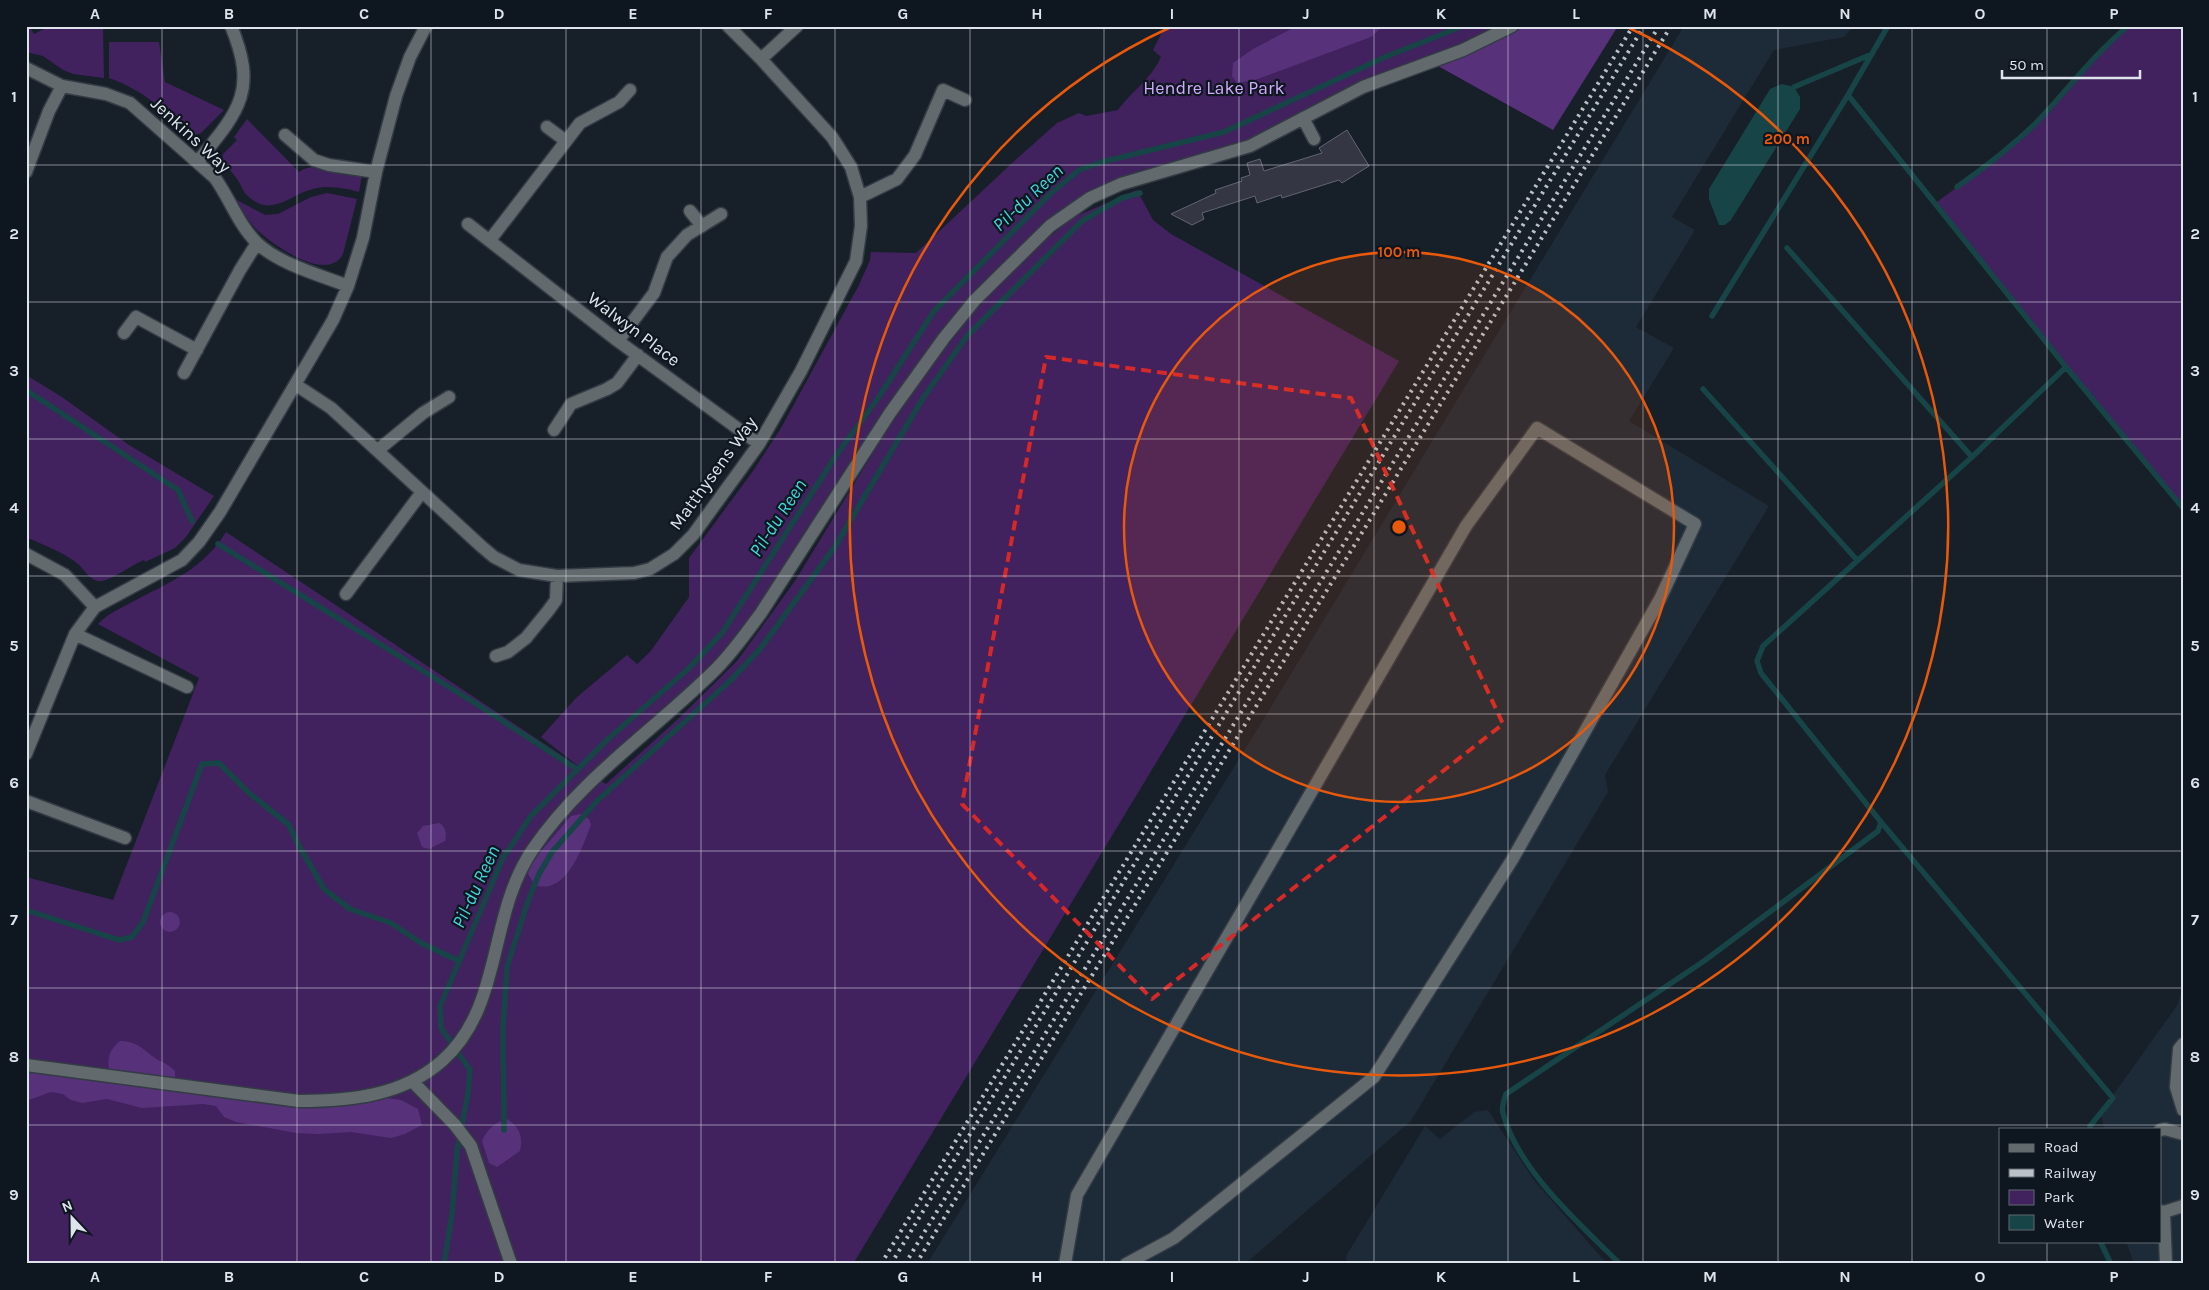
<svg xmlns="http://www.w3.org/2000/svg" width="2209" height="1290" font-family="Karla,sans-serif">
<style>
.built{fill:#1d2a38}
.green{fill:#41225e}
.forest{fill:#57317a}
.water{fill:#174446}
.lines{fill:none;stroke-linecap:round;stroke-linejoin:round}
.stream{stroke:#174446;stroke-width:5.5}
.building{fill:#353643;stroke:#626473}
.minor-casing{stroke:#333b44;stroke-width:15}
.minor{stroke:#636a6d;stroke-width:12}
.rail{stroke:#bbc1c9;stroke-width:4;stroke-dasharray:2.5 5;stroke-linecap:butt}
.marked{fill:none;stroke:#d62828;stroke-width:4;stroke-dasharray:10 6;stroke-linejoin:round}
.grid{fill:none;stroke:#dee4eb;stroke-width:1;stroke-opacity:0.55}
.ring{fill:none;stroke:#e8590c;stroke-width:2.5}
.labels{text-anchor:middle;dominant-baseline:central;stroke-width:4.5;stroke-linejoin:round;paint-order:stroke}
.park-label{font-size:18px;fill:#d1aafd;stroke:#0e161f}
.street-label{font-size:18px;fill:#dee4eb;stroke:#0e161f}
.water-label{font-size:19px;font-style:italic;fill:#41d5de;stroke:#0e161f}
.centre{fill:#e8590c;stroke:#0e161f;stroke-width:2.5}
.ring-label{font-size:15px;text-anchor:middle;font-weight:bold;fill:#e8590c;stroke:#0e161f;stroke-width:4.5;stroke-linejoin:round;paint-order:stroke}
.neatline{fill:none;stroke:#dee4eb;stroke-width:2}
.grid-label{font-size:16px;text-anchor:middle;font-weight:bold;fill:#dee4eb}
</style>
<rect width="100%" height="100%" fill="#171f29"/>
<!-- built -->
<path class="built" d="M1684,26H1854L1844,37L1774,50L1672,217L1695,230L1636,327L1674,348L1629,421L1769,506L1605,775L1608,792L1411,1121L1245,1264H927L1260,725Z
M2183,984V1264H2134L2126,1241H2160V1129H2104L2101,1112L2178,1004Z
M1488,1110L1533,1179L1607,1264H1347L1346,1256L1425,1126L1440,1139L1474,1112Z"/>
<!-- green -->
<path class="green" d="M26,26H29L34,34L50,26H103L104,78L73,74L63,70L43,56L26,52Z
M1165,26H1525L1453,61L1373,89L1319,118L1314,109L1271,131L1220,152L1098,188L974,295L750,620L716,664L593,776L606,784L677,720L737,661L795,581L885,433L936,360L975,310L1027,254L1074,217L1137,190L1153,220L1171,234L1399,361L853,1264H26V877L113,900L199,678L98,624C108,613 122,608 134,601C172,581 203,569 226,532L582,769L541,737L576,698L627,655L637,664L650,652L689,597V558L753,471L781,428L859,285L870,260L871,252L916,253L1011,164L1057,123L1079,113L1086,116L1118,110C1132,91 1151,79 1161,57L1153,50Z
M2128,26H2183V508L1934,204C1968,179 2006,154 2035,123C2066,91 2093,55 2128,26Z
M109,42H159L165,82L224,110L201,133L196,135L191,133C164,110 143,90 109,78Z
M247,119L299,172C315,160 343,172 362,176L359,192C345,188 328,185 313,189C291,194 273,217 250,198C243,193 242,186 237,179C233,173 227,167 222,161L223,154L237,140L234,137Z
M327,193L357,199L343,254C327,284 273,245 256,229C248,221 242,210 237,200L265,215L278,214L311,197Z
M26,375L62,397L129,445L214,496L186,537L175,548L145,562L144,560C132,565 113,579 102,581C91,583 85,570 78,564C66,553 41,544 26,537Z"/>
<!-- forest -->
<path class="forest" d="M1297,26H1383L1371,37L1255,80L1237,83L1232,76L1233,63L1253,49Z
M1525,26H1618L1553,130L1438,66Z
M581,814L589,819L591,825C582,848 566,896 535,885L528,874L530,864L571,816Z
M440,823C446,829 447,833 445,841L429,849L422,847L417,833L423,826Z
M160 922a10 10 0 1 1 20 0a10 10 0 1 1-20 0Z
M120,1041C138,1041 144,1051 158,1060C165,1063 169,1065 175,1071V1077L168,1078L344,1103L386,1098L401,1100L418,1109L422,1125L405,1134L391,1138L351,1132L318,1134L296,1133L236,1122L224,1117L216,1106L203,1104L142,1108L107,1099L82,1103L71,1100L63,1094L51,1092L26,1101V1067L116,1071L109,1069C107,1057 110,1049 120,1041Z
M507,1119C520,1127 523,1136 520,1151L497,1167L489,1163L482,1141C488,1128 494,1123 507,1119Z"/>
<!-- water -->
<path class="water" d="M1782,84L1794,87L1800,97V109L1731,220L1725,225H1719L1709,199V189L1770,89Z"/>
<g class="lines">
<!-- stream -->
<path class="stream" d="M1794,87L1872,54
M1848,95L2066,367L2183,508
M1957,187C1984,168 2011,147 2035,124C2066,92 2093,55 2128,26
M1787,248L1972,457
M1712,316L1848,95L1888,26
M1703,389L1857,560
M26,390L178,490L192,521
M218,544L475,703L578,770
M1881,822L2113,1098L2090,1126
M26,910L119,940L132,937L143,922L202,764L219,763L249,793L289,825L298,844L324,889L350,909L391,923L421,943L459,961
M504,1130L503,1027L507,967L528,901L539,874L552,852L597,801L731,680L760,649L834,548L923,398L967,336L1082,221L1122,198L1140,193
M2100,1241L2111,1264
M444,1264L452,1214L457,1151L468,1093L470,1070L441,1028L440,1006L503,858L531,816L608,739L689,668L722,633L835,457L878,398L934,311L1049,195L1079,170L1102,162L1224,132L1385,57L1463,26
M1620,1264C1580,1224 1517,1169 1503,1113C1501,1108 1504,1100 1506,1094L1704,961L1878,831L1881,822L1761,673L1757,661L1763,646L1972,457L2066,367"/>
</g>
<!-- building -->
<path class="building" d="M1347,130L1369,166L1342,183L1339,180L1282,198L1281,195L1257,203L1255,196L1202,213L1204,219L1192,225L1171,214L1216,193L1215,190L1242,181L1241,178L1250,175L1247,163L1260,159L1264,171L1322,153L1319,148Z"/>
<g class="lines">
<defs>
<path id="minor" d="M761,59L797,26
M26,68L62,86L106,94L130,103L215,178C230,199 238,224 257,243C279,264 320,275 348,286
M1303,118L1314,139
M547,127L566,141
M285,135L314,160L329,165L376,172
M198,161C239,111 258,91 231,26
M26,172L49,111L62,86
M860,197L897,179L915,155L943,90L965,100
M690,211L702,226
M468,224L618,341L759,444
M490,240L580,123L619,102L630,90
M124,333L136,317L197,350
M618,341L654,293L667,257L687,235L721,214
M184,373L240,270L257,243
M296,385L331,408L481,546L494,557L519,570L557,576L634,573L650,569L674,554L693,535L759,444L801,371L856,261L861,226L860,197L851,167L832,137L761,59L728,26
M554,430L571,404L607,389L617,383L638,355
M378,450L423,413L449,397
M26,554L65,575L95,607
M346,594L422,492
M75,634L187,687
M496,656L508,652L526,638L548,611L556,600L557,576
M26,754L75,634L95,607L182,560L199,542L220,512L333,320L348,286L363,238L376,172L396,96L410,57L426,26
M26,801L125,838
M2183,1044L2179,1049L2176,1087L2183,1110
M26,1065L299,1101C350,1101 402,1096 442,1061C504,1006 487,916 533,849C581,778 656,729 716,669C733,652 747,632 761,613L890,413L944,338L975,300L1050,226L1090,198L1121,184L1250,146L1363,87L1463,50L1512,26
M413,1082L455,1125L471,1146L511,1264
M2160,1130L2165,1129L2183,1134
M2160,1211L2164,1212L2183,1206
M2164,1212L2166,1264
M1065,1264L1077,1195L1466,526L1537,428L1695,524L1660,599L1512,860L1374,1077L1174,1238L1126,1264"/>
</defs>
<!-- minor casing -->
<use href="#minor" class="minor-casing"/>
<!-- minor -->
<use href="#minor" class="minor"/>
<!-- rail -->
<path class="rail" d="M881,1264L1633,26
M891,1264L1644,26
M905,1264L1659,26
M916,1264L1671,26"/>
</g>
<!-- marked area -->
<path class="marked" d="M1046,357L1351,398L1503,724L1152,999L962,804Z"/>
<!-- grid -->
<path class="grid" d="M162,26V1264M297,26V1264M431,26V1264M566,26V1264M701,26V1264M835,26V1264M970,26V1264M1104,26V1264M1239,26V1264M1374,26V1264M1508,26V1264M1643,26V1264M1778,26V1264M1912,26V1264M2047,26V1129M26,165H2183M26,302H2183M26,439H2183M26,576H2183M26,714H2183M26,851H2183M26,988H2183M26,1125H2183M2047,1241V1264"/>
<!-- distance rings -->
<circle cx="1399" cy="527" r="275" fill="#e8590c" fill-opacity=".12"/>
<g class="ring">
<circle cx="1399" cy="527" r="275"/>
<path d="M1627 27A549 549 0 1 1 1171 27"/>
</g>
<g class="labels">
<!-- park labels -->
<g class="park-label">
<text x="1214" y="88">Hendre Lake Park</text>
</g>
<!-- street labels -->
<g class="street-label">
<text transform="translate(191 135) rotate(43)">Jenkins Way</text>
<text transform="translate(634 329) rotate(37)">Walwyn Place</text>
<text transform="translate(713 473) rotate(-54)">Matthysens Way</text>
</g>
<!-- water labels -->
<g class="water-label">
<text transform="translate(1028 198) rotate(-43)">Pil-du Reen</text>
<text transform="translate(778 518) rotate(-57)">Pil-du Reen</text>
<text transform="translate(476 887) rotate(-65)">Pil-du Reen</text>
</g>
</g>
<circle cx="1399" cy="527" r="8" class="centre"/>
<g class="ring-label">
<text x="1787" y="144">200 m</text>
<text x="1399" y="257">100 m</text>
</g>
<!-- border -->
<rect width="2209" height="1290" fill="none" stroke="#0e161f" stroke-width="55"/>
<!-- legend -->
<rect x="1999" y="1128" width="162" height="115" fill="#0e161f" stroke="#616871"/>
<rect x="2009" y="1144" width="25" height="8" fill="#636a6d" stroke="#616871"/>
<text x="2044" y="1152" font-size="15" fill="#dee4eb">Road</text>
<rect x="2009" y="1169" width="25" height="8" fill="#bbc1c9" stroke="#616871"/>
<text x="2044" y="1178" font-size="15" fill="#dee4eb">Railway</text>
<rect x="2009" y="1190" width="25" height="15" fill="#41225e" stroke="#616871"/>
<text x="2044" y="1202" font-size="15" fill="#dee4eb">Park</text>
<rect x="2009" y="1215" width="25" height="15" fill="#174446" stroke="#616871"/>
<text x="2044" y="1228" font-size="15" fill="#dee4eb">Water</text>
<!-- north arrow -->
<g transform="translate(72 1218) rotate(338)" stroke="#0e161f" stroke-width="4" paint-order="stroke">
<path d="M0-4L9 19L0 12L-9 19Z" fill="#dee4eb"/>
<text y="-8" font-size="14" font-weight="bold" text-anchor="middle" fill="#dee4eb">N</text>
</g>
<!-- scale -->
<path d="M2002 70v8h138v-8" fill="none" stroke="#dee4eb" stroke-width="2.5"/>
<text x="2009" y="70" font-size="15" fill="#dee4eb" stroke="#0e161f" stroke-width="4" paint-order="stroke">50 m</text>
<rect x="28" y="28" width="2154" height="1234" class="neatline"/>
<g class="grid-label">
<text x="95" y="19">A</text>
<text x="229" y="19">B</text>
<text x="364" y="19">C</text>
<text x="499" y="19">D</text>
<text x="633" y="19">E</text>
<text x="768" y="19">F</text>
<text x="903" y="19">G</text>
<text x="1037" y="19">H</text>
<text x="1172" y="19">I</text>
<text x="1306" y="19">J</text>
<text x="1441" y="19">K</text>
<text x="1576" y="19">L</text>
<text x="1710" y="19">M</text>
<text x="1845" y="19">N</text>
<text x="1980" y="19">O</text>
<text x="2114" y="19">P</text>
<text x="14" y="102">1</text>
<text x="2195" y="102">1</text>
<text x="14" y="239">2</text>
<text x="2195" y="239">2</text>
<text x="14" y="376">3</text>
<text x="2195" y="376">3</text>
<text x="14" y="513">4</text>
<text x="2195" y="513">4</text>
<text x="14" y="651">5</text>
<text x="2195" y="651">5</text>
<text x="14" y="788">6</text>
<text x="2195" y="788">6</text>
<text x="14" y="925">7</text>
<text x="2195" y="925">7</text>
<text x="14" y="1062">8</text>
<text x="2195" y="1062">8</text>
<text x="14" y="1200">9</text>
<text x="2195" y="1200">9</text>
<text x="95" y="1282">A</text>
<text x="229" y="1282">B</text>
<text x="364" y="1282">C</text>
<text x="499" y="1282">D</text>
<text x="633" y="1282">E</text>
<text x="768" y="1282">F</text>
<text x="903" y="1282">G</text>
<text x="1037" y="1282">H</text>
<text x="1172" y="1282">I</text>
<text x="1306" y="1282">J</text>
<text x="1441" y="1282">K</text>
<text x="1576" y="1282">L</text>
<text x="1710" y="1282">M</text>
<text x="1845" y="1282">N</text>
<text x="1980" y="1282">O</text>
<text x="2114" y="1282">P</text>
</g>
</svg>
